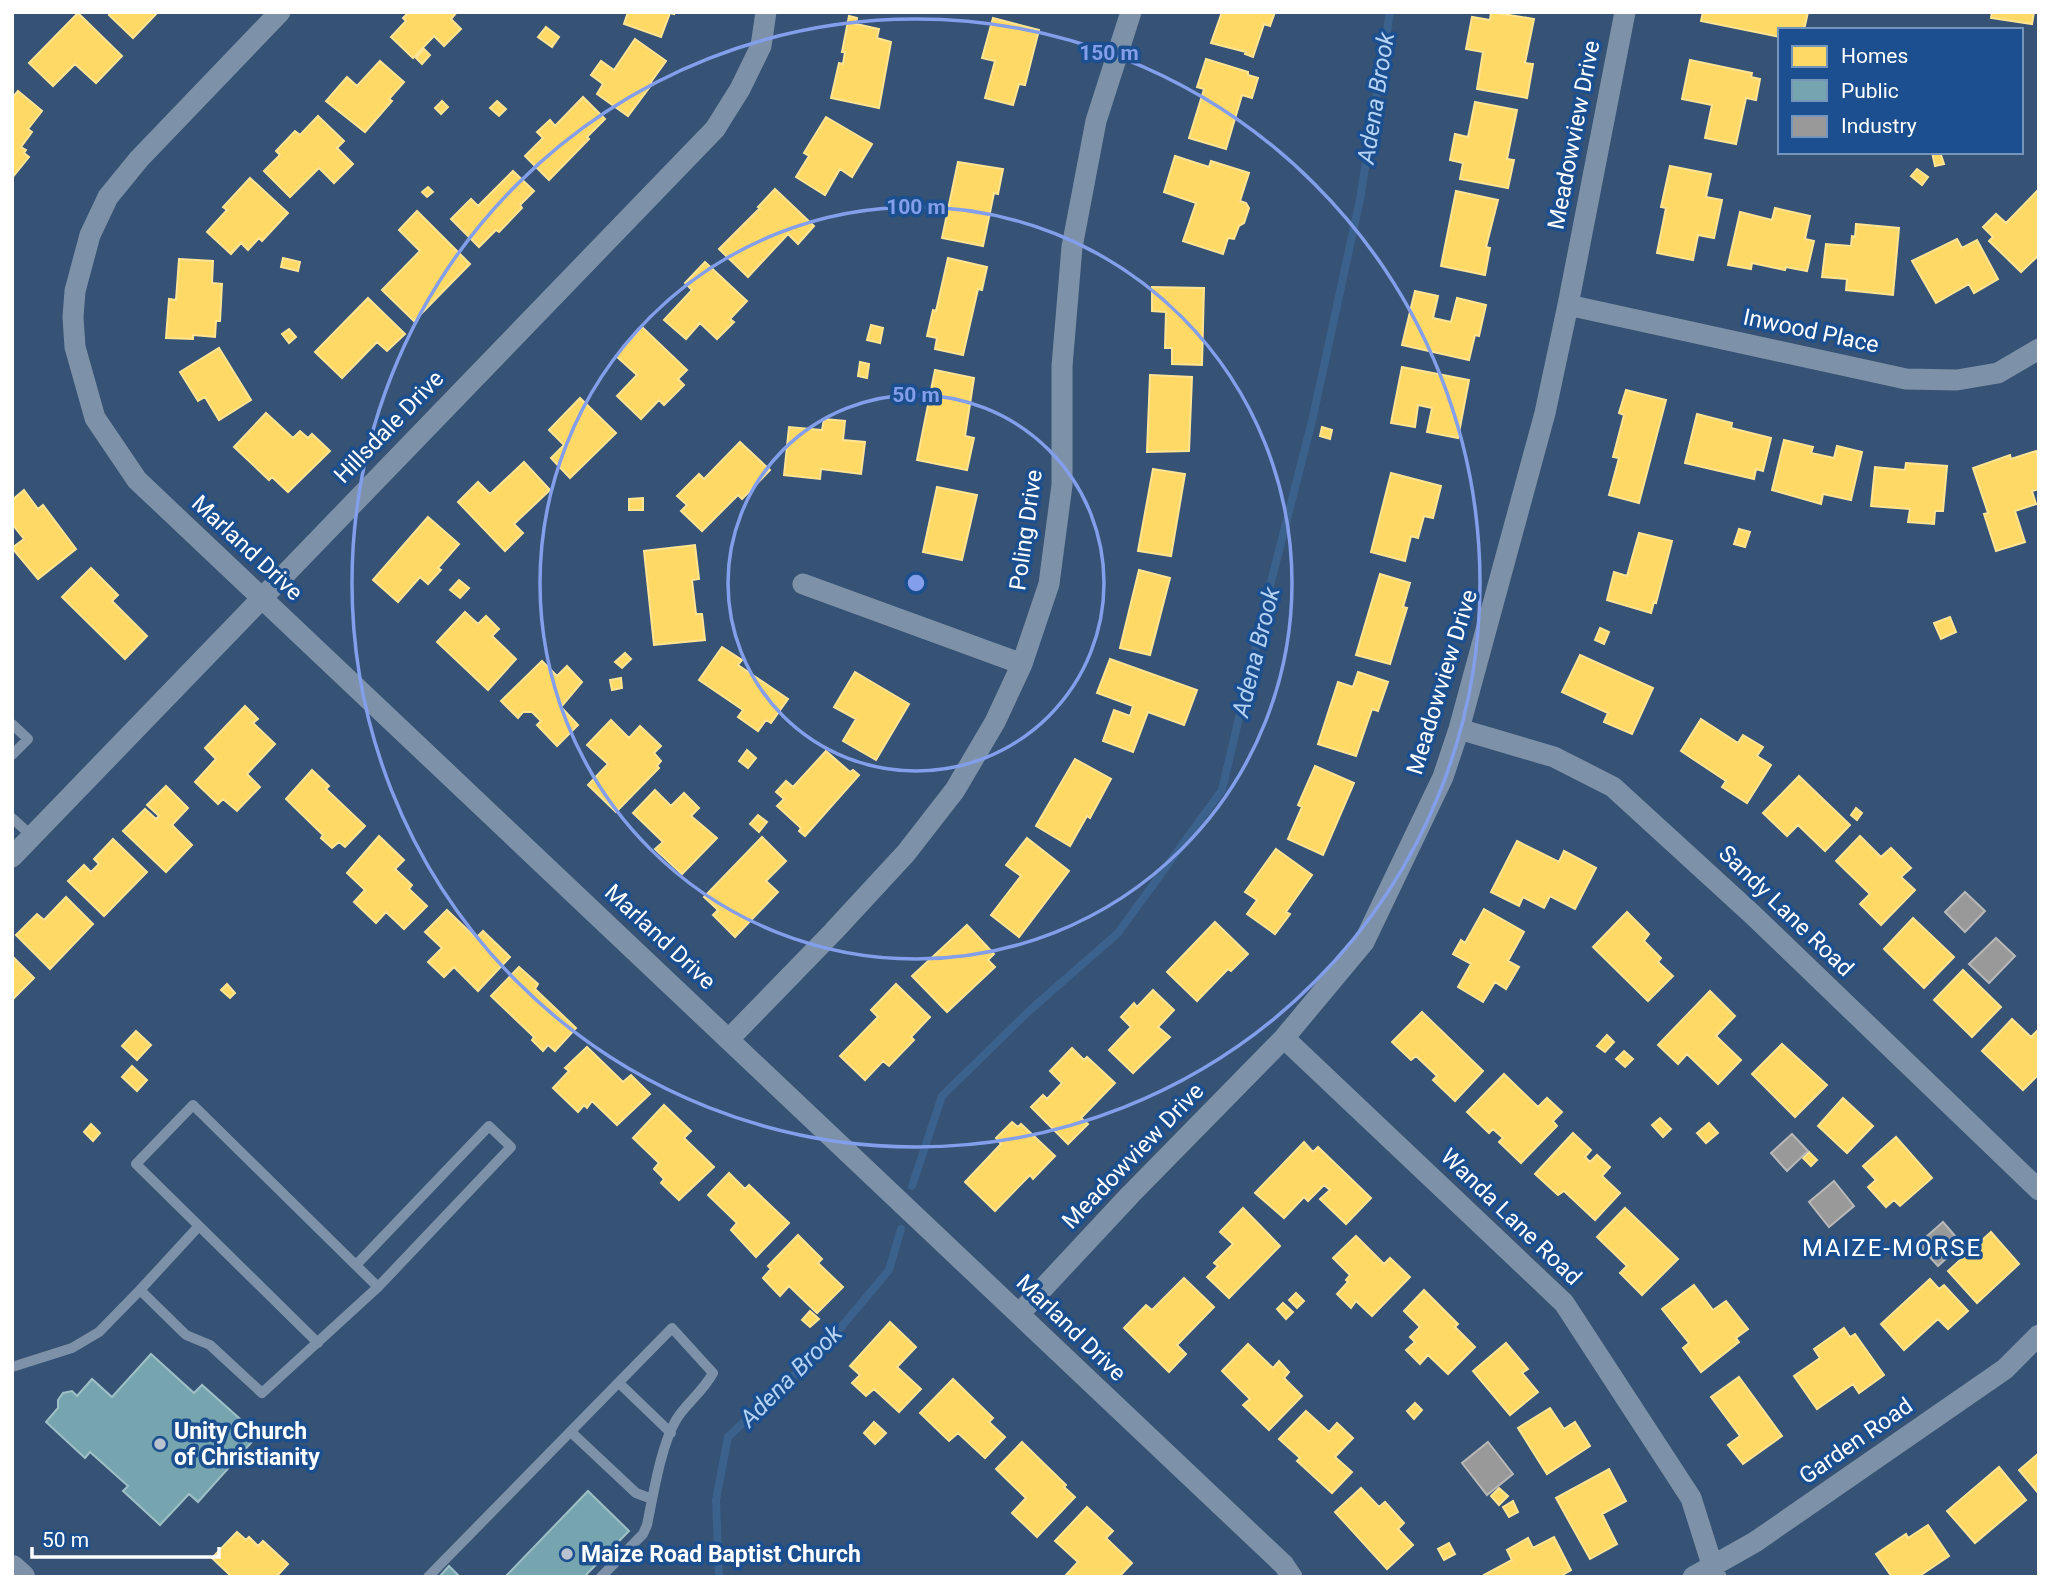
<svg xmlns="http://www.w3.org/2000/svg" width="2051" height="1589" font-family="Roboto,sans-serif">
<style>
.homes{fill:#ffd966;stroke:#ffe494;stroke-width:2}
.public{fill:#76a5af;stroke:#9fc0c7;stroke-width:2}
.industry{fill:#999;stroke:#b8b8b8;stroke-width:2}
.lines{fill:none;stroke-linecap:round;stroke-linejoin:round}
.stream{stroke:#3b618d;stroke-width:8}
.service{stroke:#7d92a8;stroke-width:10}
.minor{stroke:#7d92a8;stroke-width:21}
.tertiary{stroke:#7d92a8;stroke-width:26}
.ring{fill:none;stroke:#839eea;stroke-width:3.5}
.poi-dot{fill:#b9c2ce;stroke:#1b4f8f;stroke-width:2.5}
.labels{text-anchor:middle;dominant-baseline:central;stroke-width:7;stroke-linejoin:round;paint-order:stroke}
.street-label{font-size:23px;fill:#fff;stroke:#1b4f8f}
.poi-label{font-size:23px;font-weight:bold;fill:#fff;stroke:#1b4f8f;text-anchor:start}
.water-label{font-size:24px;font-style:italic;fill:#b5d3f5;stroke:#1b4f8f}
.neighbourhood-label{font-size:24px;letter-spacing:2px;fill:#fff;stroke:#1b4f8f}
.centre{fill:#839eea;stroke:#1b4f8f;stroke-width:3.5}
.ring-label{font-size:21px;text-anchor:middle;font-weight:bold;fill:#839eea;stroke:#1b4f8f;stroke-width:7;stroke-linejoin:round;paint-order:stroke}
</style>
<rect width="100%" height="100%" fill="#365274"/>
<!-- homes -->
<path class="homes" d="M112,12H158L133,38L109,15Z
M409,12H457L451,19L461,29L444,46L434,36L413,58L391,37L406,21L403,18Z
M628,12H674V14L670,13L661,37L624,24Z
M1222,12H1275L1270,26L1264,24L1253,57L1245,54L1246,52L1211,43Z
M1491,12L1534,19L1525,63L1533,64L1527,98L1477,89L1483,52L1466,49L1472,17L1490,20Z
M1703,12H1808L1804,30H1780V37L1701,21Z
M1992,12H2034L2032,24L1991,18Z
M78,13L122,56L96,83L75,64L53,86L29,63Z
M849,16L857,18L856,24L879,29L877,38L891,42L879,108L831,98L839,63L843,64L845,52H842Z
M993,18L1039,30L1025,85L1019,84L1013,105L985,98L995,61L982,58Z
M546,27L559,37L552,47L538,37Z
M635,39L666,61L651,82L652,84L628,116L597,94L603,84L591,75L601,61L614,70Z
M424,49L430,55L422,64L416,58Z
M1206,59L1248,72V75L1258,78L1252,98L1242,95L1226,149L1189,138L1204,89L1197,87Z
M1690,60L1752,73L1751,77L1760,79L1756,100L1746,98L1736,144L1705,138L1712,105L1682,99Z
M380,61L404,82L389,99L392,101L365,132L326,101L347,77L357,86Z
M18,91L42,111L28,129L32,132L21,147L26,150L24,153L29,157L12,178V98Z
M583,97L605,119L587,137L589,139L549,180L525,156L543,138L537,132L550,120L555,126Z
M442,101L448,107L441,114L435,108Z
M497,101L506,109L499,116L490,108Z
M1475,102L1517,110L1507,159L1514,160L1508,188L1460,179L1463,163L1450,160L1455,134L1468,137Z
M318,116L344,141L337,148L353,164L334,183L319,168L290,197L264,171L280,155L276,151L295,131L300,135Z
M826,117L872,144L852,177L840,169L825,195L796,177L809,156L804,153Z
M1932,152H1940L1944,164L1935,166Z
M1175,156L1209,167L1211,161L1249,173L1240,201L1246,203L1249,208L1244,223L1239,226L1234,239L1228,238L1223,254L1183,241L1196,203L1164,192Z
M958,162L1003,169L998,194L994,193L983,246L942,238Z
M1670,166L1711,174L1706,197L1722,200L1714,238L1698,235L1693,260L1657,253L1666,208L1661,207Z
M1917,169L1928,177L1922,185L1911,176Z
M513,171L534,191L520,205L522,208L499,232L496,230L479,247L451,219L471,199L478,206Z
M250,178L288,213L262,241L259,238L248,250L241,243L231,254L207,232L227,210L223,207Z
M428,187L433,192L427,197L422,192Z
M775,189L814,226L798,244L788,234L748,277L719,249L760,208L758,207Z
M2038,190L2039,255L2021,272L1989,241L1993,237L1983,227L1996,214L2006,223Z
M1456,191L1498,200L1486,247L1490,248L1485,275L1441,266Z
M1775,208L1810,216L1805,239L1814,241L1807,271L1786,267L1785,270L1752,263L1751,269L1728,265L1740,212L1772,220Z
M417,211L470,264L414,321L382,290L420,251L399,230Z
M1856,224L1899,228L1893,295L1846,290L1847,279L1822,277L1826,244L1851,246L1852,236L1855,237Z
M1957,239L1962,248L1977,240L1998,279L1974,293L1969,284L1936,303L1912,261Z
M283,258L300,262L298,271L281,267Z
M948,258L987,267L982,290L978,289L963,355L935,349L937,338L927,336L933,310L936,311Z
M179,259L213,261L212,283L222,284L220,321H216L215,337L193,335V339L166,338L169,299L176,300Z
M705,262L747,301L730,319L734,322L717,339L700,323L686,339L664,320L692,290L685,283Z
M1152,287L1204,288L1202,365L1172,364V348H1165L1166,312L1152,311Z
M1415,291L1438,296L1433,318L1451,322L1457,298L1486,305L1479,336L1475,335L1469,360L1402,345Z
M368,298L405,334L387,351L377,342L342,378L315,352Z
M871,325L883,328L880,343L867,340Z
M642,327L687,370L678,379L684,385L664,405L659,400L641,419L617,396L637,375L616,356Z
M289,329L296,337L289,343L282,334Z
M219,348L251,400L219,420L205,397L198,401L180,372Z
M860,362L869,364L867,378L858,376Z
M1402,367L1469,380L1458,438L1427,432L1432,408L1418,405L1415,427L1391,423Z
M935,370L974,378L965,436L974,438L967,470L917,460Z
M1150,375L1192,377L1189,451L1147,452Z
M1626,390L1666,400L1639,503L1609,495L1619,458L1613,457L1624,415L1619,413Z
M580,398L616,433L570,478L551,458L564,445L549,430Z
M266,413L293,438L300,431L308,438L312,434L330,451L288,492L272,477L269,480L234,447Z
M1697,414L1732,423L1731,428L1771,438L1763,471L1756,469L1754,479L1685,463Z
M824,419L845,421L843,440L865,442L861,474L821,469L820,479L784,475L789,427L822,430Z
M1322,427L1332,430L1330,439L1320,436Z
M1784,440L1813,447L1811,453L1834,458L1837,446L1862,452L1851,500L1823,494L1821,504L1772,490Z
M740,442L770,470L742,499L738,495L702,531L681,511L687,505L677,496L699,474L704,479Z
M2036,451L2039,460V489L2032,491L2036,504L2015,511L2025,542L1996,551L1984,514L1988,513L1973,468L2010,455L2011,459Z
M524,462L550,490L514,524L523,533L505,551L458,502L478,482L490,494Z
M1906,463L1947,466L1943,511H1935L1934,524L1908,522L1910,509L1871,506L1875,467L1905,470Z
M1153,469L1185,474L1171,556L1138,551Z
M1391,473L1441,486L1433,518L1424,516L1418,538L1411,536L1405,561L1371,552Z
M937,487L977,495L962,560L923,552Z
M24,490L38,509L43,505L76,549L38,579L12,548L24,539L12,524V500Z
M643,498V510H629V499Z
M428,517L459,544L438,568L441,570L428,584L420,577L398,602L373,580Z
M1739,529L1750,532L1745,547L1734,544Z
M1639,533L1672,541L1656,603L1654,602L1651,613L1607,600L1614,572L1627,576Z
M695,545L699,579L692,580L696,614H702L705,640L654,645L644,551Z
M91,568L118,595L112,601L147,636L125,659L62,597Z
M1139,570L1170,578L1150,655L1120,648Z
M1380,574L1410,583L1403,607L1407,608L1390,664L1356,655Z
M459,580L469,588L460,598L450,590Z
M465,612L478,624L486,616L499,629L492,636L516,659L488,690L437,642Z
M1950,617L1956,632L1941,639L1934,623Z
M1600,628L1609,632L1604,644L1595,640Z
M722,647L742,660L738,665L788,699L771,723L766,720L758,731L738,717L743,710L699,680Z
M625,653L631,659L622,668L615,662Z
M1580,655L1653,688L1632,734L1604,722L1608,713L1562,692Z
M1110,659L1197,690L1184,725L1148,712L1133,752L1103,741L1114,710L1130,716L1133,706L1097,693Z
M542,661L557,676L567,666L582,682L561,707L578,725L557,746L537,725L541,721L532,712H523L518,718L501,701Z
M855,672L909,704L876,760L843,741L856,719L834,707Z
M1358,672L1388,682L1378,711L1372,709L1356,756L1318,744L1338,682L1353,687Z
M621,678L622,688L612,690L610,680Z
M245,706L258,719L253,723L275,744L247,774L260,787L237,811L223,799L218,804L195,782L216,759L205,748Z
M1701,719L1738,743L1743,735L1763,747L1757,756L1771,765L1747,803L1722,787L1726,781L1681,751Z
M611,720L629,738L640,726L661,746L654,753L661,761L657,766L659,768L616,812L588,785L608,764L587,745Z
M747,750L756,758L748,768L739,761Z
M826,751L850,772L853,770L859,775L805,836L799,831L801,828L777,806L784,799L776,792L786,781L793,787Z
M1075,759L1111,779L1090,818L1087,816L1070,846L1036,826Z
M1315,766L1354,783L1323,855L1288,839L1302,807L1298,805Z
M312,770L329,786L326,789L365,826L345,847L339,842L332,848L321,838L323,835L286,799Z
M1799,776L1850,825L1825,851L1798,825L1787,836L1763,813Z
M166,786L188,808L172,825L192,845L166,872L123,831L145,809L156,819L159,816L147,805Z
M655,790L671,806L684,793L699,808L691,816L717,838L682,874L655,849L663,842L633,813Z
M1856,808L1862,813L1857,820L1851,815Z
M758,815L767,822L759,832L750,824Z
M379,836L404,860L395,869L412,885L409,889L427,906L404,929L386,912L376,923L354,902L365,890L347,873Z
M1860,836L1881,857L1891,848L1911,868L1901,877L1915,890L1881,925L1860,904L1870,894L1836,861Z
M762,837L786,861L766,881L778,892L735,937L713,915L718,910L704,897Z
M1027,838L1069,871L1019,937L991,915L1021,876L1006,865Z
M113,839L147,872L104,916L68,881L84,865L91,872L99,864L94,859Z
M1517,841L1559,862L1564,851L1596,868L1575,909L1550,896L1544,908L1523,897L1519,906L1491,892Z
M1276,849L1312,875L1286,912L1290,914L1275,934L1247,914L1257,900L1245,892Z
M66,897L93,924L50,969L16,935L37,914L44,920Z
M1484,909L1524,932L1508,961L1519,967L1506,989L1495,982L1483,1002L1458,987L1471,964L1453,954L1461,940L1465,943Z
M447,910L476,938L483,931L510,957L478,991L454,967L444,977L428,962L442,948L425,932Z
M1627,912L1649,934L1644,941L1661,958L1658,962L1673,976L1648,1001L1593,947Z
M1913,918L1954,957L1924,988L1884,949Z
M1215,922L1248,954L1231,971L1228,969L1197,1001L1167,972Z
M967,925L994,954L988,960L995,967L947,1012L912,976Z
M12,956L34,978L12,1000Z
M519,967L538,984L535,989L576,1028L555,1051L548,1045L543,1051L532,1040L534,1037L491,996Z
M1963,970L2001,1007L1972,1037L1934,1000Z
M227,984L235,993L230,998L221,990Z
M896,984L930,1017L911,1037L914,1040L889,1066L883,1061L865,1080L840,1056L878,1017L871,1010Z
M1153,990L1174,1010L1158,1027L1170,1037L1133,1073L1109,1050L1131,1027L1121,1017L1134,1003L1137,1007Z
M1710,991L1735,1016L1716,1036L1741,1060L1718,1084L1687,1054L1678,1064L1658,1045Z
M1422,1012L1483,1071L1455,1101L1433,1080L1437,1076L1416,1056L1411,1060L1392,1042Z
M2012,1019L2031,1037L2039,1029V1074L2023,1090L1982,1051Z
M136,1031L151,1045L137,1060L122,1046Z
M1607,1035L1614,1042L1605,1052L1597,1046Z
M1782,1044L1827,1085L1795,1117L1752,1074Z
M587,1047L623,1082L631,1075L650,1094L617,1125L592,1101L587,1108L584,1105L578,1112L553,1088L569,1071L565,1068Z
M1072,1048L1084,1060L1087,1057L1115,1083L1081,1118L1088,1124L1068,1144L1031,1107L1043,1095L1047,1099L1062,1083L1050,1071Z
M1624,1051L1633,1059L1625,1067L1616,1059Z
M132,1066L147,1080L137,1091L122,1077Z
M1504,1074L1538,1107L1547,1098L1562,1112L1553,1121L1557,1126L1521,1163L1499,1142L1503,1138L1493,1129L1489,1133L1467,1112Z
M1843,1098L1873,1126L1847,1153L1818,1126Z
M664,1105L691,1131L684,1138L714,1167L679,1200L661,1183L664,1179L654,1169L659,1163L633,1138Z
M1660,1118L1671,1129L1663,1137L1652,1125Z
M1012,1122L1018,1127L1021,1124L1055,1156L1033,1179L1030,1175L995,1211L965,1182L1001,1144L996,1138Z
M1709,1123L1718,1133L1706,1143L1697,1133Z
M91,1124L100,1133L93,1141L84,1132Z
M1573,1133L1591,1150L1585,1157L1590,1162L1597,1155L1610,1167L1602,1176L1620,1193L1595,1220L1564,1191L1558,1195L1535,1174Z
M1896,1137L1932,1178L1900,1206L1894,1200L1886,1207L1868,1187L1876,1180L1863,1166Z
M1304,1142L1313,1152L1318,1147L1371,1198L1346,1224L1320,1199L1330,1190L1324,1185L1308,1201L1304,1197L1284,1218L1255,1193Z
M1809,1152L1817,1160L1811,1166L1803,1158Z
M729,1173L745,1189L749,1185L789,1223L756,1257L731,1230L737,1223L708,1195Z
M1243,1208L1280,1246L1229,1298L1207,1277L1218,1266L1214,1263L1233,1244L1220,1232Z
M1625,1208L1678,1259L1642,1295L1620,1273L1627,1266L1597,1237Z
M1991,1232L2019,1264L1977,1303L1948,1271Z
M798,1235L822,1259L818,1263L843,1287L817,1313L789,1286L780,1296L763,1278L771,1269L768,1266Z
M1356,1236L1384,1264L1390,1258L1410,1277L1372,1316L1356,1301L1351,1308L1337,1294L1348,1282L1346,1280L1350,1275L1333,1258Z
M1184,1278L1214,1307L1177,1345L1186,1354L1169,1372L1124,1328L1146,1305L1152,1310Z
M1930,1279L1939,1289L1944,1285L1968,1311L1948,1329L1938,1319L1904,1350L1881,1324Z
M1694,1285L1713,1310L1726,1301L1748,1329L1736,1338L1739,1342L1701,1372L1683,1348L1689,1343L1662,1309Z
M1424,1290L1458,1324L1455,1327L1475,1347L1448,1374L1428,1355L1420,1364L1406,1350L1415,1342L1410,1337L1420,1327L1404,1311Z
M1296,1293L1304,1301L1297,1308L1289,1300Z
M1283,1303L1293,1312L1286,1319L1277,1309Z
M810,1311L819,1319L810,1327L802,1320Z
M890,1322L916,1347L897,1367L921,1389L899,1412L874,1389L866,1396L852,1383L860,1375L850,1366Z
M1844,1328L1850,1337L1855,1334L1884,1375L1859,1393L1853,1384L1817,1409L1794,1376L1820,1358L1814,1349Z
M1506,1343L1528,1369L1522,1373L1538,1392L1510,1415L1473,1371Z
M1248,1344L1273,1368L1279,1361L1289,1372L1284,1378L1302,1396L1269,1430L1243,1405L1250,1399L1222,1371Z
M1739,1377L1782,1436L1743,1464L1728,1445L1740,1436L1711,1397Z
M953,1379L993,1418L989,1422L1005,1437L985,1458L958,1433L949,1441L920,1413Z
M1415,1403L1422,1410L1414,1419L1407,1411Z
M1550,1408L1564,1429L1575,1422L1590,1446L1547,1474L1518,1428Z
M1306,1411L1329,1432L1337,1423L1353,1438L1335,1457L1352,1472L1332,1493L1297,1461L1300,1458L1279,1439Z
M874,1422L886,1433L875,1444L864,1433Z
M1022,1442L1066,1485L1064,1487L1075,1497L1037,1537L1012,1513L1026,1498L996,1469Z
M2039,1453V1494L2019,1470Z
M1999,1467L2026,1500L1975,1543L1947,1511Z
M1609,1469L1626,1501L1602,1514L1617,1544L1590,1559L1556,1498Z
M1361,1488L1379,1507L1385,1502L1404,1523L1398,1529L1413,1545L1387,1569L1335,1512Z
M1499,1488L1508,1496L1499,1505L1491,1496Z
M1513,1501L1518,1512L1509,1517L1503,1507Z
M1087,1507L1113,1531L1106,1538L1132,1563L1119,1577L1065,1576L1078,1562L1055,1541Z
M1928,1525L1949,1556L1918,1577H1892L1876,1554L1906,1534L1908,1538Z
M237,1532L246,1540L249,1537L258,1546L263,1541L288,1564L276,1577H232L212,1558Z
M1554,1537L1571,1570L1559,1577H1485L1484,1575L1512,1560L1507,1550L1528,1538L1533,1548Z
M1449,1543L1455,1554L1444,1560L1438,1549Z"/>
<!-- public -->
<path class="public" d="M151,1354L194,1393L202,1385L258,1435L198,1502L189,1494L160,1525L123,1491L128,1486L90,1452L85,1458L46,1422L58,1408V1400L63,1393L72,1391L77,1396L92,1379L112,1397Z
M588,1491L629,1531L584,1577H505Z
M449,1566L460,1577H439Z"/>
<!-- industry -->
<path class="industry" d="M1965,892L1985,911L1965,932L1945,912Z
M1996,938L2015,956L1989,983L1969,964Z
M1792,1134L1808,1151L1787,1171L1771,1153Z
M1834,1181L1854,1206L1829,1227L1809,1202Z
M1943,1222L1962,1244L1938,1266L1918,1244Z
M1488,1442L1513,1474L1487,1495L1462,1463Z"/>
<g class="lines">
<!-- stream -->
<path class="stream" d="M912,1186L942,1096L1029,1011L1118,933L1222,790L1271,582L1313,417L1360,199L1390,12
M719,1577L716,1500L728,1437L827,1344L889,1270L901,1229"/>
<!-- service -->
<path class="service" d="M12,724L28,739L12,755
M12,818L32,836
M140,1290L199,1226
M318,1343L136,1164L193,1105L378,1287
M12,1367L72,1348L99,1332L140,1290L186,1335L210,1345L262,1393L378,1287L511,1147L489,1126L356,1265
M619,1383L671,1433
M571,1432L636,1493L652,1499
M428,1577L672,1328L713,1373C702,1393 686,1403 676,1420C661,1445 653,1496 647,1525L643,1534L601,1577"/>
<!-- minor -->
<path class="minor" d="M280,12L139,159L108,197L90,235L75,291L73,317L75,347L95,418L137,480L1284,1565L1292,1577
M1568,305L1906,379L1957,380L1998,373L2039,349
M803,584L1022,664
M1459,729L1554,757L1613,787L1753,915L2039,1190
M12,857L715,129L740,89L761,46L766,12
M1284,1038L1564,1303L1691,1498L1716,1577
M729,1039L833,932L906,853L955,790L995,722L1022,664L1049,584L1062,485V366L1072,247L1096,121L1131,12
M1019,1314L1130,1195L1284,1038L1364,942L1443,777L1459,729L1545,413L1568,305L1625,12
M1693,1577L1755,1542L2005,1369L2039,1335"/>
<!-- tertiary -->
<path class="tertiary" d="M12,1568L22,1577"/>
</g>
<!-- distance rings -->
<g class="ring">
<circle cx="916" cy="583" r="188"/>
<circle cx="916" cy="583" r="376"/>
<circle cx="916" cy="583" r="564"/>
</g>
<!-- markers -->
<g class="poi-dot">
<circle cx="160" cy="1444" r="7"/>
<circle cx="567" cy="1554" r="7"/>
</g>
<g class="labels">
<!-- street labels -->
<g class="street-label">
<text transform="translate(1574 135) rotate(-79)">Meadowview Drive</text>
<text transform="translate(1811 331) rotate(12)">Inwood Place</text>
<text transform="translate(389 427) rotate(-46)">Hillsdale Drive</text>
<text transform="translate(1026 530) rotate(-82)">Poling Drive</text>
<text transform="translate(247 548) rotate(43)">Marland Drive</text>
<text transform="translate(1442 682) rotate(-73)">Meadowview Drive</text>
<text transform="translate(1786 911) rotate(44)">Sandy Lane Road</text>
<text transform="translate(660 937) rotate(43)">Marland Drive</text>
<text transform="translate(1133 1156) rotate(-46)">Meadowview Drive</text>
<text transform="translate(1511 1217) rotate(44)">Wanda Lane Road</text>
<text transform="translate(1071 1328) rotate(44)">Marland Drive</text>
<text transform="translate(1856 1441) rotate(-35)">Garden Road</text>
</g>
<!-- poi labels -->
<g class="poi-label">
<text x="174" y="1431">Unity Church<tspan x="174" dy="26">of Christianity</tspan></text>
<text x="581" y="1554">Maize Road Baptist Church</text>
</g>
<!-- water labels -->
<g class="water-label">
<text transform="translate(1376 98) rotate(-81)">Adena Brook</text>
<text transform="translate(1256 652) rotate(-76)">Adena Brook</text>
<text transform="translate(791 1376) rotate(-45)">Adena Brook</text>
</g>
<!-- neighbourhood labels -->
<g class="neighbourhood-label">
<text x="1892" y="1248">MAIZE-MORSE</text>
</g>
</g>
<circle cx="916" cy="583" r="10" class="centre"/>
<g class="ring-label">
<text x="1109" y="60">150 m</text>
<text x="916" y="214">100 m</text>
<text x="916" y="402">50 m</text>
</g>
<!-- border -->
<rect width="2051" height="1589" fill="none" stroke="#ffffff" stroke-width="28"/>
<!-- legend -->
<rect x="1778" y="28" width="245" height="126" fill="#1b4f8f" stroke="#7695bc" stroke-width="2"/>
<rect x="1792" y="46" width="35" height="21" fill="#ffd966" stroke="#7695bc" stroke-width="2"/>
<text x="1841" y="63" font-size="21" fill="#ffffff">Homes</text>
<rect x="1792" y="80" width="35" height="21" fill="#76a5af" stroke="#7695bc" stroke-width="2"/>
<text x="1841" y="98" font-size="21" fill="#ffffff">Public</text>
<rect x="1792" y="116" width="35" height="21" fill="#999999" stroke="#7695bc" stroke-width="2"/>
<text x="1841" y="133" font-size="21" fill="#ffffff">Industry</text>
<!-- scale -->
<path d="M32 1547v10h187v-10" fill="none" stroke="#ffffff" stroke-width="3.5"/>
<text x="42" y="1547" font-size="21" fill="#ffffff" stroke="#1b4f8f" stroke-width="5" paint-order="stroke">50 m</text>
</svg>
